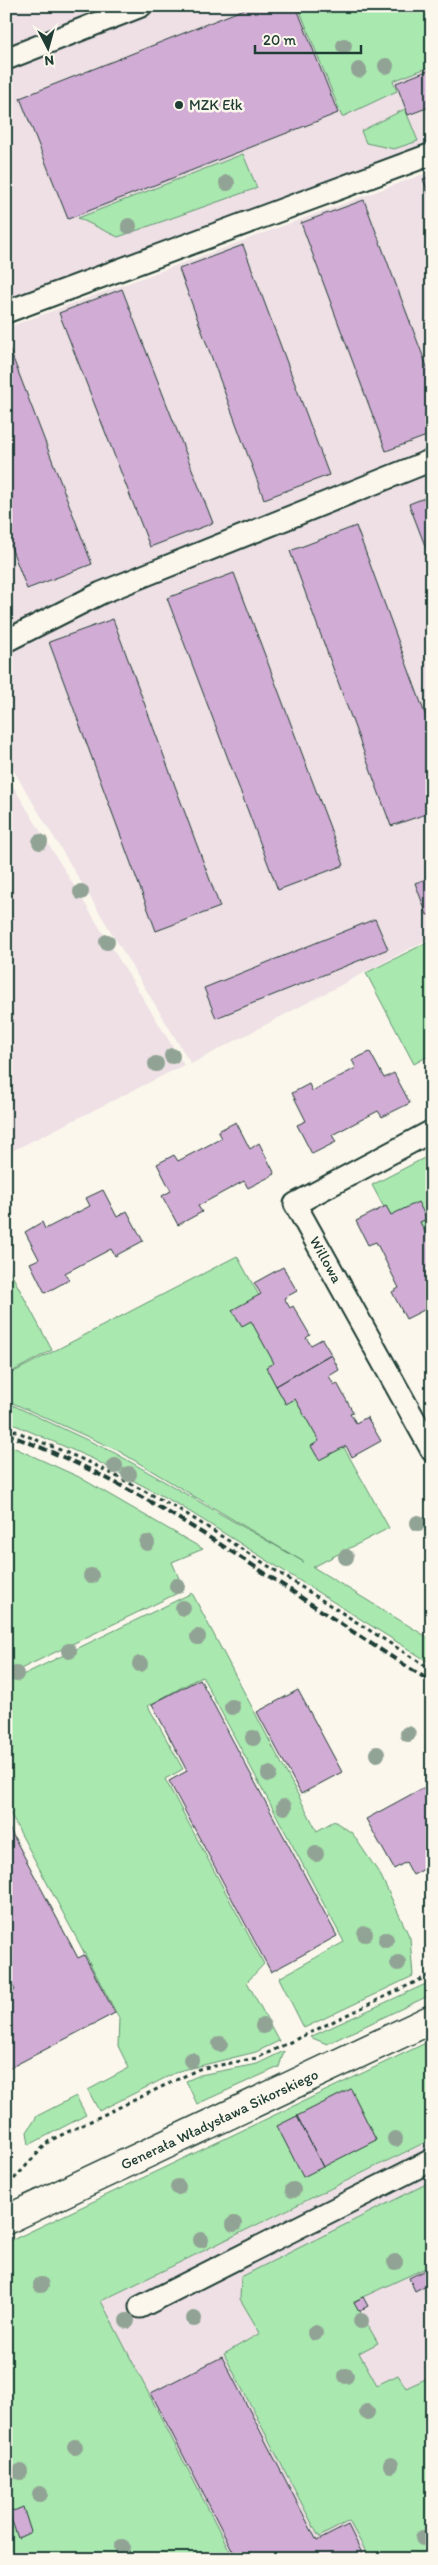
<svg xmlns="http://www.w3.org/2000/svg" width="438" height="2565" font-family="Itim,sans-serif">
<style>
.built{fill:#eee0e5}
.green{fill:#a9e8af;stroke:#649272}
.building{fill:#d1acd5;stroke:#1f3d34}
.lines{fill:none;stroke-linecap:round;stroke-linejoin:round}
.lane-casing{stroke:#1f3d34;stroke-width:25}
.street-casing{stroke:#1f3d34;stroke-width:31}
.path{stroke:#1f3d34;stroke-width:3;stroke-dasharray:4 4;stroke-linecap:butt}
.lane{stroke:#fbf7ec;stroke-width:21}
.street{stroke:#fbf7ec;stroke-width:28}
.rail{stroke:#1f3d34;stroke-width:4;stroke-dasharray:8 4;stroke-linecap:butt}
.tree{fill:#91a395}
.poi-dot{fill:#1f3d34;stroke:#fbf7ec;stroke-width:2}
.labels{text-anchor:middle;dominant-baseline:central;stroke-width:5;stroke-linejoin:round;paint-order:stroke}
.poi-label{font-size:15px;fill:#1f3d34;stroke:#fbf7ec;text-anchor:start}
.street-label{font-size:15px;fill:#1f3d34;stroke:#fbf7ec}
</style>
<rect width="100%" height="100%" fill="#fbf7ec"/>
<filter id="ink" filterUnits="userSpaceOnUse"><feTurbulence type="fractalNoise" baseFrequency=".02" numOctaves="2"/><feDisplacementMap in="SourceGraphic" scale="10" xChannelSelector="R" yChannelSelector="G"/><feConvolveMatrix kernelMatrix="1 2 1 2 8 2 1 2 1" color-interpolation-filters="sRGB"/></filter>
<g filter="url(#ink)">
<!-- built -->
<path class="built" d="M6,6H432V160L6,320Z
M432,171V937L191,1064L6,758V328Z
M6,775L184,1065L6,1154Z
M432,2140V2559H199L77,2313Z"/>
<!-- green -->
<path class="green" d="M298,6H323L324,9L332,6H432V66L393,81L397,91L342,117Z
M405,109L418,141L394,149L366,143L361,131Z
M243,154L257,188L118,237L78,218Z
M432,940V1054L414,1064L366,973Z
M432,1154V1298L372,1185Z
M237,1256L389,1528L313,1567L432,1640V1664L179,1505L93,1459L6,1421V1402L115,1453L304,1562L117,1450L6,1400V1376Z
M6,1264L52,1350L6,1375Z
M6,1444L79,1477L203,1549L172,1562L184,1590L6,1676Z
M192,1593L317,1831L334,1821L352,1833L381,1876L410,1938L413,1976L304,2028L279,1978L344,1942L202,1676L148,1706L183,1769L165,1779L264,1964L247,1982L279,2041L256,2052L179,2071L99,2111L88,2090L129,2068L118,2046L119,2018L6,1806V1683Z
M428,1983L426,1997L327,2044L310,2037Z
M432,2040V2139L101,2301L234,2559H6V2243Z
M284,2051L279,2067L197,2104L186,2081L200,2075L257,2064Z
M76,2096L86,2115L29,2145L27,2132L37,2116Z
M432,2181V2265L354,2301L378,2343L359,2353L377,2385L398,2375L406,2388L432,2376V2559H370L349,2521L319,2537L224,2354L260,2333L240,2299L241,2277Z"/>
<!-- building -->
<path class="building" d="M252,6H296L338,113L68,219L20,98Z
M432,69V106L408,115L396,83Z
M432,176V202L423,179Z
M364,200L432,380V434L386,451L301,223Z
M243,245L329,475L264,499L179,269Z
M122,289L213,523L150,547L59,313Z
M6,340L92,564L27,589L6,534Z
M432,495V564L409,504Z
M356,526L432,733V812L391,826L290,551Z
M234,573L344,865L278,890L167,598Z
M113,619L220,907L156,931L49,642Z
M432,877V914L427,915L415,883Z
M375,919L388,949L216,1018L204,988Z
M370,1052L384,1078L394,1073L410,1103L382,1117L378,1111L332,1135L336,1142L312,1154L297,1125L306,1121L292,1093L309,1084L312,1091L356,1068L352,1060Z
M236,1122L250,1149L259,1143L275,1174L248,1188L244,1181L198,1206L202,1212L178,1225L162,1196L171,1191L157,1164L174,1155L178,1161L222,1138L218,1131Z
M103,1190L117,1217L127,1211L143,1241L115,1256L111,1249L65,1273L69,1280L45,1293L30,1263L39,1259L25,1232L42,1222L45,1229L90,1206L86,1198Z
M418,1202L427,1219L420,1222L432,1246V1306L406,1319L392,1292L399,1288L376,1242L368,1245L356,1221L386,1206L391,1215Z
M283,1267L297,1291L284,1298L290,1308L293,1306L310,1335L306,1338L311,1345L322,1339L331,1354L276,1386L266,1367L274,1363L251,1321L242,1326L232,1310L261,1294L254,1283Z
M331,1354L339,1370L329,1376L334,1385L337,1383L353,1412L350,1413L356,1423L367,1417L381,1441L352,1457L346,1446L319,1460L311,1446L319,1441L295,1399L286,1404L276,1386Z
M200,1679L337,1936L271,1972L169,1781L187,1771L152,1704Z
M298,1690L342,1772L301,1794L257,1712Z
M432,1783V1865L413,1875L406,1862L394,1869L366,1819Z
M6,1822L78,1958L84,1955L115,2013L6,2070V1995L15,1990L6,1974Z
M351,2089L376,2140L323,2167L297,2116Z
M297,2116L323,2167L303,2177L277,2126Z
M427,2269L432,2282L415,2291L409,2278Z
M363,2297L368,2306L359,2311L354,2302Z
M222,2357L317,2541L348,2525L365,2559H237L151,2393Z
M23,2507L31,2532L18,2538L9,2513Z"/>
<g class="lines">
<defs>
<g id="lane">
<path d="M6,59L141,6"/>
<path d="M6,312L432,154"/>
<path d="M6,641L101,593L432,460"/>
<path id="s1" d="M432,1131L295,1204L432,1451"/>
<path d="M140,2307L432,2160"/>
</g>
<g id="street">
<path id="s2" d="M6,2220L432,2019"/>
</g>
</defs>
<!-- lane casing -->
<use href="#lane" class="lane-casing"/>
<!-- street casing -->
<use href="#street" class="street-casing"/>
<!-- path -->
<path class="path" d="M6,1427L91,1463L177,1508L432,1670
M14,2179L49,2141L199,2069L257,2058L432,1974"/>
<!-- lane -->
<use href="#lane" class="lane"/>
<!-- street -->
<use href="#street" class="street"/>
<!-- rail -->
<path class="rail" d="M6,1434C160,1489 293,1598 432,1682"/>
</g>
<!-- trees -->
<g class="tree">
<circle cx="344" cy="46" r="8"/>
<circle cx="386" cy="66" r="8"/>
<circle cx="359" cy="70" r="8"/>
<circle cx="227" cy="183" r="8"/>
<circle cx="129" cy="226" r="8"/>
<circle cx="40" cy="842" r="8"/>
<circle cx="81" cy="892" r="8"/>
<circle cx="107" cy="942" r="8"/>
<circle cx="172" cy="1056" r="8"/>
<circle cx="156" cy="1064" r="8"/>
<circle cx="115" cy="1466" r="8"/>
<circle cx="129" cy="1474" r="8"/>
<circle cx="418" cy="1523" r="8"/>
<circle cx="147" cy="1543" r="8"/>
<circle cx="346" cy="1557" r="8"/>
<circle cx="91" cy="1576" r="8"/>
<circle cx="177" cy="1586" r="8"/>
<circle cx="183" cy="1608" r="8"/>
<circle cx="198" cy="1637" r="8"/>
<circle cx="69" cy="1651" r="8"/>
<circle cx="140" cy="1664" r="8"/>
<circle cx="16" cy="1674" r="8"/>
<circle cx="232" cy="1707" r="8"/>
<circle cx="408" cy="1734" r="8"/>
<circle cx="253" cy="1738" r="8"/>
<circle cx="377" cy="1754" r="8"/>
<circle cx="269" cy="1774" r="8"/>
<circle cx="284" cy="1807" r="8"/>
<circle cx="316" cy="1854" r="8"/>
<circle cx="365" cy="1934" r="8"/>
<circle cx="386" cy="1940" r="8"/>
<circle cx="398" cy="1963" r="8"/>
<circle cx="263" cy="2026" r="8"/>
<circle cx="220" cy="2044" r="8"/>
<circle cx="191" cy="2060" r="8"/>
<circle cx="395" cy="2139" r="8"/>
<circle cx="178" cy="2187" r="8"/>
<circle cx="293" cy="2190" r="8"/>
<circle cx="234" cy="2224" r="8"/>
<circle cx="201" cy="2240" r="8"/>
<circle cx="395" cy="2262" r="8"/>
<circle cx="41" cy="2285" r="8"/>
<circle cx="194" cy="2319" r="8"/>
<circle cx="127" cy="2321" r="8"/>
<circle cx="361" cy="2321" r="8"/>
<circle cx="315" cy="2333" r="8"/>
<circle cx="346" cy="2376" r="8"/>
<circle cx="367" cy="2412" r="8"/>
<circle cx="75" cy="2447" r="8"/>
<circle cx="391" cy="2465" r="8"/>
<circle cx="20" cy="2472" r="8"/>
<circle cx="40" cy="2494" r="8"/>
<circle cx="423" cy="2538" r="8"/>
<circle cx="122" cy="2547" r="8"/>
</g>
</g>
<!-- markers -->
<circle class="poi-dot" cx="179" cy="105" r="5"/>
<g class="labels">
<!-- poi labels -->
<g class="poi-label">
<text x="189" y="105">MZK Ełk</text>
</g>
<!-- street labels -->
<g class="street-label">
<text stroke="none"><textPath href="#s1" startOffset="219">Willowa</textPath></text>
<text stroke="none"><textPath href="#s2" startOffset="236">Generała Władysława Sikorskiego</textPath></text>
</g>
</g>
<!-- margin -->
<rect width="438" height="2565" fill="none" stroke="#fbf7ec" stroke-width="25"/>
<rect x="12" y="12" width="413" height="2540" fill="none" stroke="#1f3d34" stroke-width="2" filter="url(#ink)"/>
<!-- north arrow -->
<g transform="translate(48 48) rotate(174)" stroke="#fbf7ec" stroke-width="4" paint-order="stroke">
<path d="M0-4L9 19L0 12L-9 19Z" fill="#1f3d34"/>
<text y="-8" font-size="14" font-weight="bold" text-anchor="middle" fill="#1f3d34">N</text>
</g>
<!-- scale -->
<path d="M255 45v8h106v-8" fill="none" stroke="#1f3d34" stroke-width="2.5"/>
<text x="263" y="45" font-size="15" fill="#1f3d34" stroke="#fbf7ec" stroke-width="4" paint-order="stroke">20 m</text>
</svg>
